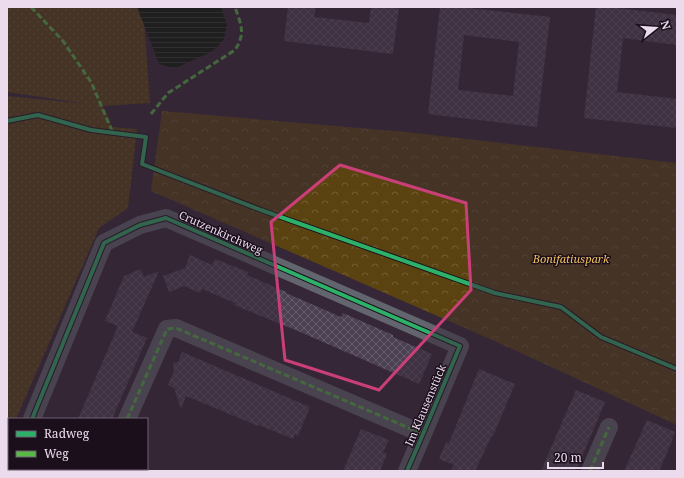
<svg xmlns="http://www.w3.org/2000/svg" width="684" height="478" font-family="'Noto Serif',serif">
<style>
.grass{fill:url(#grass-dots)}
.forest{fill:url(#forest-crowns)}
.water{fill:url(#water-rules)}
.building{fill:url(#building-cross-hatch);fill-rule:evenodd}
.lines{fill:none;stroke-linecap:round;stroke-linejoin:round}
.minor{stroke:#62646e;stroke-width:18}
.quiet{stroke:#58b947;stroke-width:3;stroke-dasharray:6 3;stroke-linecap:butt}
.cycleway-casing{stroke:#1b0f1c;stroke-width:6}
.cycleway{stroke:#2db169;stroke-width:4}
.marked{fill:none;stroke:#ca3f78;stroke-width:3;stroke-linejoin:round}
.labels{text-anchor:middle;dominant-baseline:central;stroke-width:3;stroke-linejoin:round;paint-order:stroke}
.street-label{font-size:11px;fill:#ecdbed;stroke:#1b0f1c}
.park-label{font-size:11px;font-style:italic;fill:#f0c15c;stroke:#1b0f1c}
</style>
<defs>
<pattern id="grass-dots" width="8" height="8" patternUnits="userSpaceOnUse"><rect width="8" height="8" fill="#5a4311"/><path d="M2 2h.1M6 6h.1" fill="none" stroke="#725e34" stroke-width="1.8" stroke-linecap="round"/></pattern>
<pattern id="forest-crowns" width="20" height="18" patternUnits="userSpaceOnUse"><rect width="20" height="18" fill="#5a4311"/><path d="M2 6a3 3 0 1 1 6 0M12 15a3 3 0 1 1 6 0" fill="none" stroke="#725e34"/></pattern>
<pattern id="water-rules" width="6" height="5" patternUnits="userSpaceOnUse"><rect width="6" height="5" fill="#051805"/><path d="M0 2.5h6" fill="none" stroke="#2a392a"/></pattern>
<pattern id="building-cross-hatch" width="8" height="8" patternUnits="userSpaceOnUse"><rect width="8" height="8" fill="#4c4153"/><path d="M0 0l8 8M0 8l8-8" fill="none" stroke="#665c6c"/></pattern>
</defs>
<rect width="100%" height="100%" fill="#352737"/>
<!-- grass -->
<path class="grass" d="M7,7H143L150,103L103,106L112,127L137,129L128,208L99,228L16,419H9V435L7,439V96L88,104L7,92Z"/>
<!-- forest -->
<path class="forest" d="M162,111L406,132L677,163V425L497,342L151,191Z"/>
<!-- water -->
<path class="water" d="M137,7H221L227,25L224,39L219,45L211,52L178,67H169L159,64Z"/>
<!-- building -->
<path class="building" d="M288,7H316L314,17L369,23L371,7H399L393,54L284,41Z
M440,7H468V8L550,17L537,127L428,114ZM464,35L519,42L513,96L458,90Z
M596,7H608L677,15V45L623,38L617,92L677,99V128L584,118Z
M190,255L212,265L215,259L248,272L247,275L286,292V293L341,317L343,313L393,335V337L432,354L419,384L298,331L234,305L235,303L202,289L200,293L184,286L169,292L163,276L185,268Z
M141,269L144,277L159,271L132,332L147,338L132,373L112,419H78L118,326L105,321L124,276Z
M182,352L310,407L298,436L295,434L293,439L259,425L258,426L251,423L186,396L181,409L174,388L168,385L174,371L173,363L178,362Z
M479,369L515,384L493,436L492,435L475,471H451L454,465L439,459L446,442L449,443Z
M576,390L605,402L576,471H541Z
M647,420L675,432L670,446L659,471H624Z
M361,429L389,440L383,452L387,454L380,471H343Z"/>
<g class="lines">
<!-- minor -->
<path class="minor" d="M32,419L104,243L140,225L166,218L460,346L423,434L407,471
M127,419L167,329L176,328L423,434
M10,471L11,469
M105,471L106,469
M590,471L609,427"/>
<!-- quiet -->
<path class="quiet" d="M31,7L63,41L91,82L113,133
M151,114L168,93L235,50C246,33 241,25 235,7
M127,419L167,329L176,328L423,434
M10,471L11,469
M105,471L106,469
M590,471L609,427"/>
<defs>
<path id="cycleway" d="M7,121L38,115L91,130L146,137L142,164L261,210L495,293L561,307L601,337L677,369
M32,419L104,243L140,225L166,218L460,346L423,434L407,471"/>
</defs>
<!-- cycleway casing -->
<use href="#cycleway" class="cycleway-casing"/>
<!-- cycleway -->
<use href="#cycleway" class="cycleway"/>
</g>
<!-- marked area -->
<path d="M0 0H684V478H0ZM340,165L466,203L471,290L379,390L285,360L271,222Z" fill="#352737" fill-opacity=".55" fill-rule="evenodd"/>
<path class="marked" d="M340,165L466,203L471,290L379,390L285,360L271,222Z"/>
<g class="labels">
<!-- street labels -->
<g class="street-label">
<text transform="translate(221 232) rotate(24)">Crutzenkirchweg</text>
<text transform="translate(425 405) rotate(-67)">Im Klausenstück</text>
</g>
<!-- park labels -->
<g class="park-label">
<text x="571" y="258">Bonifatiuspark</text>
</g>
</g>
<!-- border -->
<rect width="684" height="478" fill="none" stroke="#ecdbed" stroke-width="16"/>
<!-- legend -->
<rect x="8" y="418" width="140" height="52" fill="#1b0f1c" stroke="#6f6170"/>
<rect x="16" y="431" width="20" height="6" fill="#2db169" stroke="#6f6170"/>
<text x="44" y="438" font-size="12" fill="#ecdbed">Radweg</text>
<rect x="16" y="451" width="20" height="6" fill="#58b947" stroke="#6f6170"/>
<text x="44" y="458" font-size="12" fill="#ecdbed">Weg</text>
<!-- north arrow -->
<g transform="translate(656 28) rotate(73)" stroke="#1b0f1c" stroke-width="3" paint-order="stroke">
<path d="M0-3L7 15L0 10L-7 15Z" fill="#ecdbed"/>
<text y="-6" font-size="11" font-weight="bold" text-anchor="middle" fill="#ecdbed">N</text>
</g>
<!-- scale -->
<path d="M548 462v6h55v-6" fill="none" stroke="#ecdbed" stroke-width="2"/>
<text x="554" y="462" font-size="12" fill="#ecdbed" stroke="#1b0f1c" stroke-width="3" paint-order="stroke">20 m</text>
</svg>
